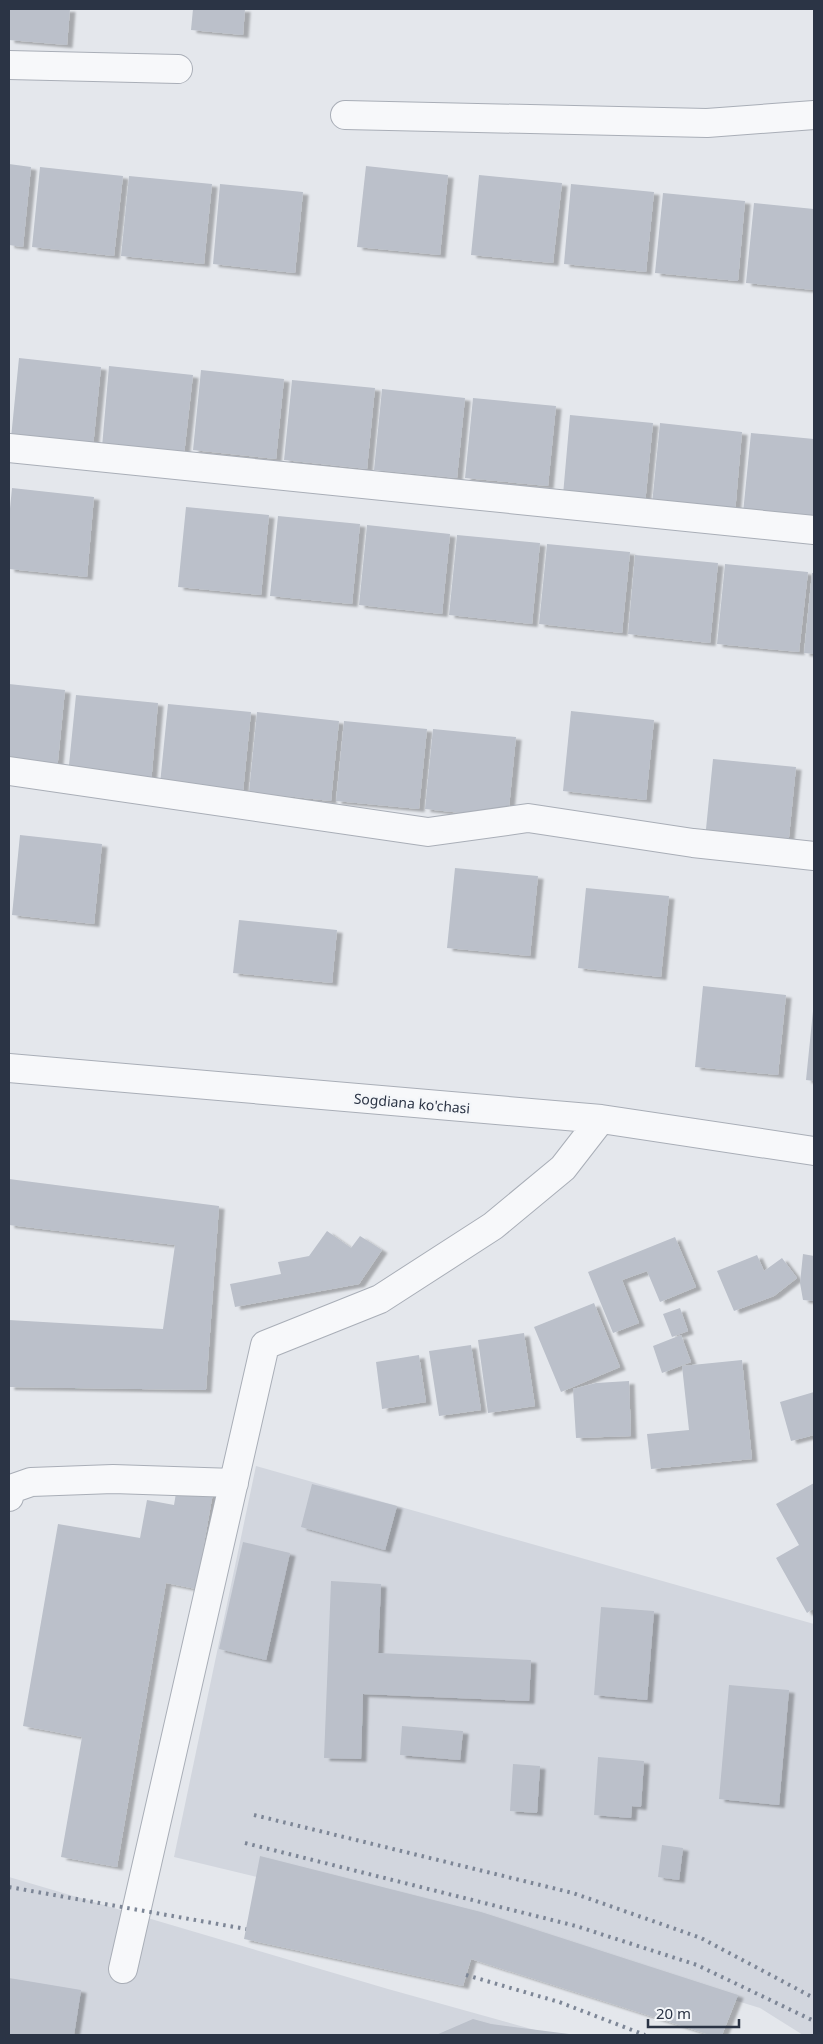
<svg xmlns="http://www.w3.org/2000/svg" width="823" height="2044" font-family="'Noto Sans',sans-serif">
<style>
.built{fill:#d2d6de}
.building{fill:#bbc0ca;filter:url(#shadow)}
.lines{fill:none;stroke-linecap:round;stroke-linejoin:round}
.minor-casing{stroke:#a9aeb7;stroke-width:30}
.minor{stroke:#f7f8fa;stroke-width:28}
.rail{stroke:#7d8696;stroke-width:4;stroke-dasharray:2.5 5;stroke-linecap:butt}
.labels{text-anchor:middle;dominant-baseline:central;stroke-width:5;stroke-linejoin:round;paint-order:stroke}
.street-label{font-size:14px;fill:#2b3445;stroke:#f4f6f9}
</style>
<defs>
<filter id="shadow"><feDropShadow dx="5.5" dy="3" stdDeviation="1" flood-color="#0004"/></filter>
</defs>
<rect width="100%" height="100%" fill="#e4e7ec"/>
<!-- built -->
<path class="built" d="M256,1466L814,1624V2035H803L760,2008L613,1963L174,1857Z
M9,1877L388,1989L553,2035H9Z"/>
<!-- building -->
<path class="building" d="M9,9H70L67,45L9,40Z
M193,9H245L243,35L191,30Z
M9,164L31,167L23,247L9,245Z
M366,166L448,175L440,255L357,247Z
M40,167L123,176L114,256L32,247Z
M479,175L562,183L553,263L471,255Z
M129,176L212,184L204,264L121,256Z
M220,184L303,192L295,273L213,264Z
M571,184L654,192L646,272L564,264Z
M663,193L745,201L738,281L655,273Z
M754,203L814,209V290L746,283Z
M19,358L101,367L93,447L11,438Z
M109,366L193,375L184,455L102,447Z
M201,370L284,379L276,459L193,450Z
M292,380L375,388L367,469L284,460Z
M382,389L465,398L457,478L374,470Z
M473,398L556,406L548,486L465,478Z
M570,415L653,423L645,504L563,495Z
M660,423L742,432L735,513L652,504Z
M751,433L814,439V520L743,513Z
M12,488L94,497L87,577L9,569V519Z
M186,507L269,515L261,595L178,587Z
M278,516L360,524L352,604L270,596Z
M367,525L450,534L442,614L359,605Z
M457,535L540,543L532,624L449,615Z
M547,544L630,552L622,633L539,624Z
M635,555L718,563L710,643L628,634Z
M725,564L808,572L799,652L717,644Z
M812,573H814V654L804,653Z
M9,684L65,690L57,771L9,765Z
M76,695L158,703L151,784L68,775Z
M168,704L251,712L243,792L160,784Z
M571,711L654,720L646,800L563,791Z
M257,712L339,721L331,801L249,792Z
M344,721L427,729L419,809L336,801Z
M433,729L516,737L508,818L425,809Z
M713,759L796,767L788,847L705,839Z
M20,835L102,844L94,924L12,915Z
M455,868L538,876L530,956L447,948Z
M586,888L669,896L661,977L578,968Z
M239,920L337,930L332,983L233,973Z
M703,986L786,995L778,1075L695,1067Z
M813,1011H814V1081L806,1080Z
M9,1179L219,1206L206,1390L9,1387V1320L163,1329L175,1245L9,1225Z
M327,1231L351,1248L360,1236L382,1250L359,1284L235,1307L230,1284L281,1274L278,1262L309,1256Z
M675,1237L696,1287L660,1302L647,1271L622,1280L639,1323L613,1333L588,1272Z
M803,1254L814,1256V1301L803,1300L800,1283Z
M757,1255L764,1271L782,1258L797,1278L774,1296L734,1311L717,1271Z
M594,1303L620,1367L561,1392L534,1327Z
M680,1308L688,1331L672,1337L663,1314Z
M524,1333L535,1406L488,1413L478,1340Z
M681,1335L691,1362L662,1373L653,1346Z
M471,1345L481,1410L439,1416L429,1351Z
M419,1355L426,1402L382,1409L376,1362Z
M742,1360L752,1459L651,1469L647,1434L689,1430L682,1366Z
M629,1381L631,1436L576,1438L573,1389L596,1383Z
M814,1392V1435L791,1441L780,1402Z
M814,1483V1608L807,1613L776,1558L799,1545L776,1504Z
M312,1484L397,1506L385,1550L301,1527Z
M177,1487L213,1493L196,1589L166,1583L117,1867L61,1857L82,1737L23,1726L58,1524L140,1538L147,1500L174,1505Z
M243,1542L290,1553L266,1660L219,1649Z
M331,1581L381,1584L378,1653L531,1660L529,1701L363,1694L361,1759L324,1758Z
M601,1607L654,1611L647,1700L594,1695Z
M729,1685L789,1690L779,1805L719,1799Z
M402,1726L463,1731L460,1760L400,1755Z
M598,1757L644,1761L641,1807L632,1806L631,1818L594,1815Z
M513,1764L540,1766L537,1813L510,1811Z
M662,1845L683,1848L679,1880L658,1877Z
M260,1856L481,1912L738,1995L722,2035H710L471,1959L463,1986L244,1939Z
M9,1978L81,1990L74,2035H9Z
M473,2019L491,2024L577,2035H436Z"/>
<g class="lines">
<defs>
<path id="minor" d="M9,65L178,69
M345,115L707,123L814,115
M9,448L814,530
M9,771L428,832L528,818L693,843L814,856
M9,1068L601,1119L814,1151
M9,1497L11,1489L31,1482L113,1479L234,1483
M123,1969L265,1345L380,1299L493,1226L563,1168L601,1119"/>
</defs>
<!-- minor casing -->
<use href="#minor" class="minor-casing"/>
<!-- minor -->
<use href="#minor" class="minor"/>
<!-- rail -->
<path class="rail" d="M254,1815L573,1893L701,1938L814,1998
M245,1843L576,1926L697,1965L814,2021
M9,1887L246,1929
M466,1975L559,2002L645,2035"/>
</g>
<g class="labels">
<!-- street labels -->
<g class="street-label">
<text transform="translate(412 1103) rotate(5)">Sogdiana ko'chasi</text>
</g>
</g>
<!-- border -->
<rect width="823" height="2044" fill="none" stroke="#2b3445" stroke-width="20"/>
<!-- scale -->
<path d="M648 2019v8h91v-8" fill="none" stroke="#2b3445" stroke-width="2.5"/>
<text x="656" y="2019" font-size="15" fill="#2b3445" stroke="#f4f6f9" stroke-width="4" paint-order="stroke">20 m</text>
</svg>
